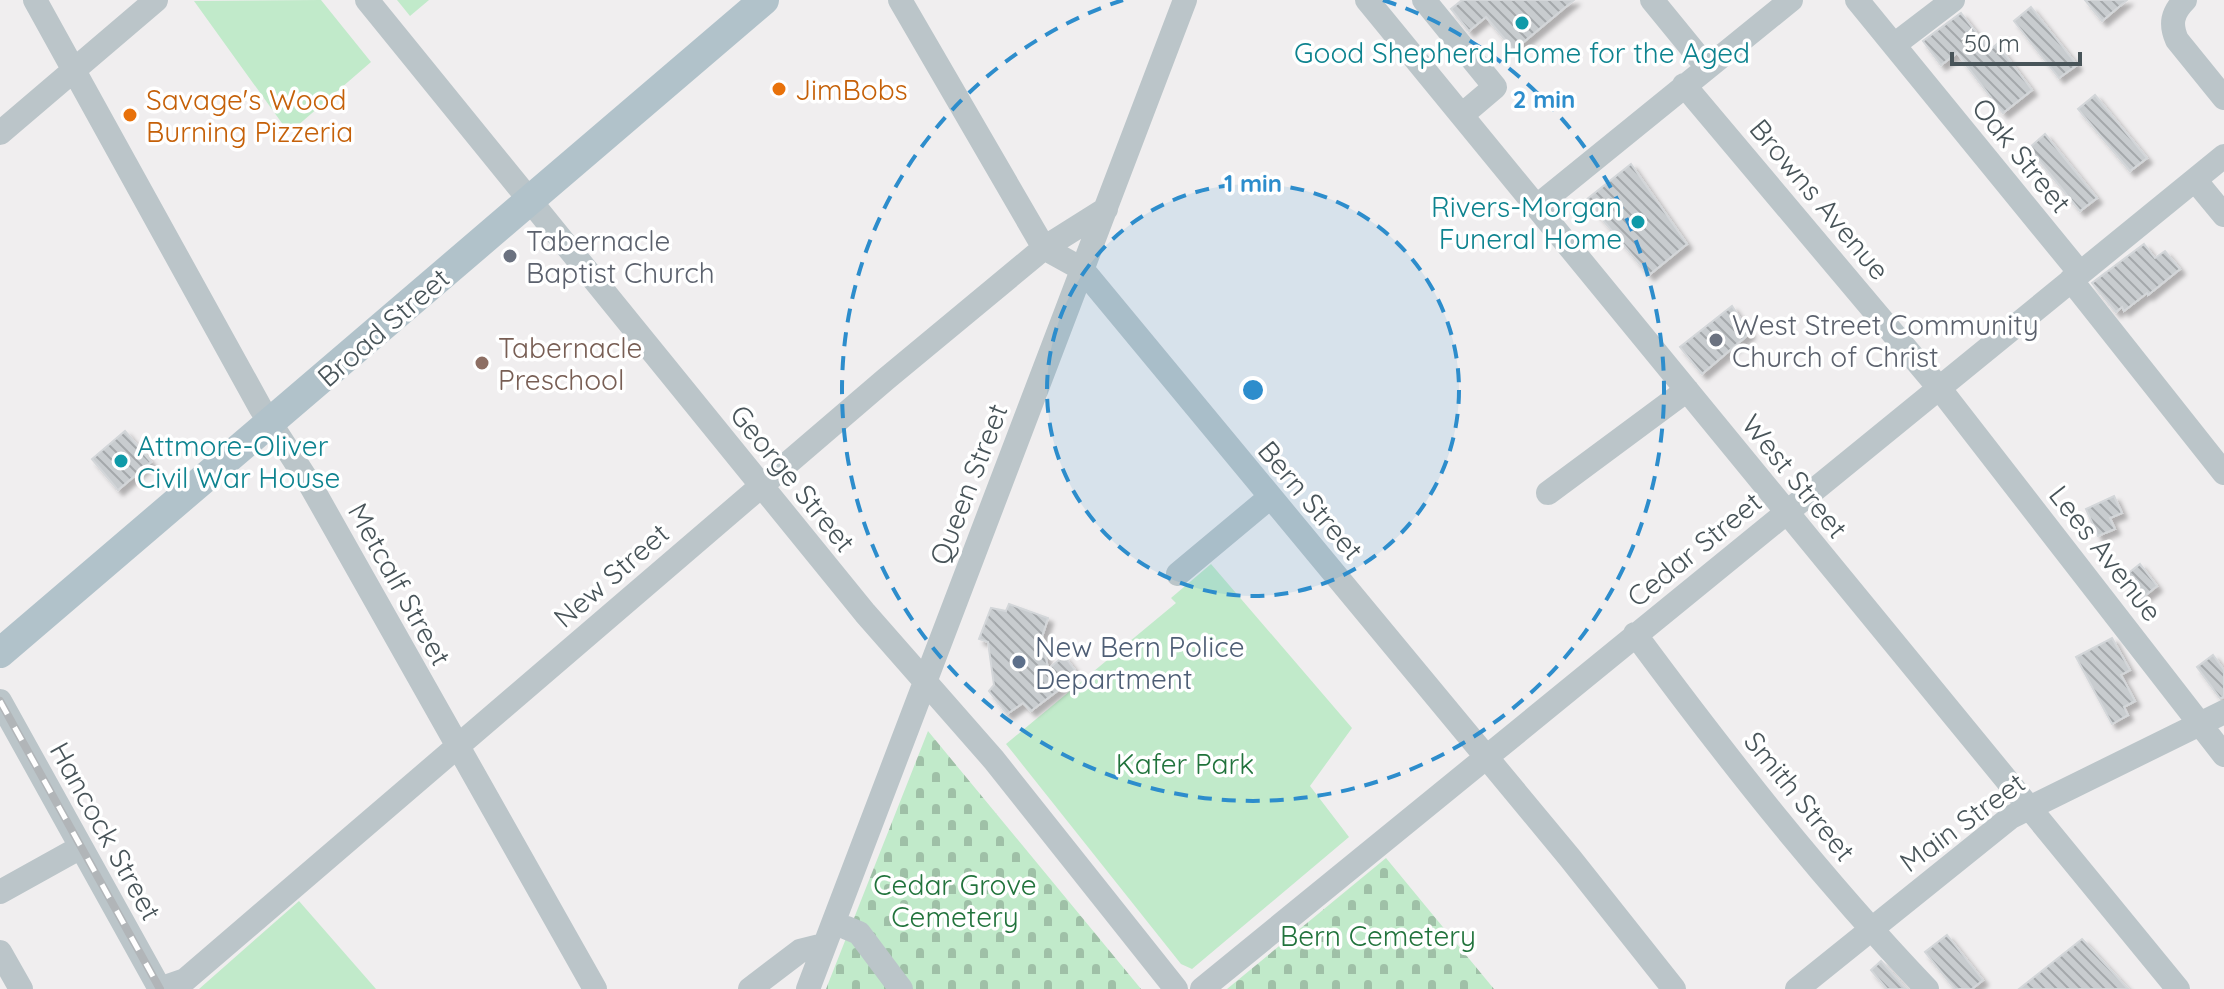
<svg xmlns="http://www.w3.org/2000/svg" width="2224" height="989" font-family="Quicksand,sans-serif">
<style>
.green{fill:#c1eaca}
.cemetery{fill:url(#cemetery-stones)}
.building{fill:url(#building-back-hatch);stroke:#d3d6d9;stroke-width:2;filter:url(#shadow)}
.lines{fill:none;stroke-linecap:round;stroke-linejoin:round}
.minor{stroke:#bbc5c9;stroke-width:24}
.major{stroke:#b1c2ca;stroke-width:30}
.rail-casing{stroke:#b1b5b8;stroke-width:8}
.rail{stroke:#fff;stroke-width:5;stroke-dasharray:15;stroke-linecap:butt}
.ring{fill:none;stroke:#2d8dcc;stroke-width:4;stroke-dasharray:14 10}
.culture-dot{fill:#0f9aa8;stroke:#fff;stroke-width:3}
.food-dot{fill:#e8710a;stroke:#fff;stroke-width:3}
.worship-dot{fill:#6b7280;stroke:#fff;stroke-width:3}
.education-dot{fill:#8d6e63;stroke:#fff;stroke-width:3}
.service-dot{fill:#5c6f8a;stroke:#fff;stroke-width:3}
.labels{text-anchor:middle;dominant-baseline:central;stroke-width:7;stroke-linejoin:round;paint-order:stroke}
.culture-label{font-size:28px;fill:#0d838f;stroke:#fff}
.food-label{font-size:28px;fill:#c56008;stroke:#fff;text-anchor:start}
.street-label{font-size:28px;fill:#485459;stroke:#fff}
.worship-label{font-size:28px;fill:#5b616d;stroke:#fff;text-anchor:start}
.education-label{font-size:28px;fill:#785e54;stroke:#fff;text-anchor:start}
.service-label{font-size:28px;fill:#4e5e75;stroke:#fff;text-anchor:start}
.park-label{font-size:28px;fill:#21733c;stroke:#fff}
.centre{fill:#2d8dcc;stroke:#fff;stroke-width:4}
.ring-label{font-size:24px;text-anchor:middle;font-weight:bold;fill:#2d8dcc;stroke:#fff;stroke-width:7;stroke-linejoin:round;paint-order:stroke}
</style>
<defs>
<pattern id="cemetery-stones" width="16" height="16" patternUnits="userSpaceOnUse" patternTransform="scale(2)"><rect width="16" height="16" fill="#c1eaca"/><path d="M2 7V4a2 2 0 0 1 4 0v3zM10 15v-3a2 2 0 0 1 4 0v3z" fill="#9fc0a7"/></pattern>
<pattern id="building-back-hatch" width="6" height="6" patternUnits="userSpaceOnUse" patternTransform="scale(2)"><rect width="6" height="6" fill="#c8cccf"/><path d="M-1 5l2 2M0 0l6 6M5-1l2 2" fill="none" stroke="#a4a8ab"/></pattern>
<filter id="shadow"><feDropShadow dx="5" dy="5" stdDeviation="2" flood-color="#0004"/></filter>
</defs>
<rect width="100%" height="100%" fill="#f0eeef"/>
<!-- green -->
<path class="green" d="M321,0L371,62L289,133L194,1Z
M397,0H429L410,16Z
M1211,564L1352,728L1310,786L1349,837L1192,969L1181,964L1006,744L1176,603L1171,598Z
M299,901L376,989H199Z"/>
<!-- cemetery -->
<path class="cemetery" d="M928,731L1141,989H826Z
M1386,858L1494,989H1227Z"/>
<!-- building -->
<path class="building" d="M1462,0H1574L1514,50L1486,17L1469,31L1451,9Z
M2085,0H2127L2102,21Z
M2031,7L2077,65L2059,78L2014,21Z
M1961,13L1990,50L1997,44L2032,90L2003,113L1957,53L1941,65L1923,41Z
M2095,95L2147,158L2130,171L2078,109Z
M2045,134L2097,198L2080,211L2029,148Z
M1631,164L1687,244L1649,275L1586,200Z
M2144,244L2155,258L2165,251L2180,269L2148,295L2147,293L2124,311L2122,307L2116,312L2092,283Z
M1732,306L1750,333L1702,374L1680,347Z
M125,431L151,462L118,490L92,459Z
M2114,496L2122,513L2110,518L2115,529L2098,536L2086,509Z
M2140,564L2157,586L2142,598L2125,576Z
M1009,604L1048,618L1042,637L1048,669L1064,656L1075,670L1062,681L1065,685L1031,711L1023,703L1007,714L989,691L994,685L988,642L979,639L991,608L1006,611Z
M2112,638L2130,670L2121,675L2135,701L2124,707L2128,715L2112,724L2076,657Z
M2213,655L2224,670V697L2220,698L2197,667Z
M1947,935L1983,980L1972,989H1955L1925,952Z
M2082,939L2128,989H2019Z
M1881,961L1906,989H1887L1871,970Z"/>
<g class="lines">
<!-- minor -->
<path class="minor" d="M35,0L260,407L311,486L595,989
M367,0L865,613L994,760L1176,989
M900,0L1044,248L1082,269L1570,858L1674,989
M1367,0L2178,989
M1424,0L1495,87L1462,115
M1652,0L1706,66
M1857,0L2080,273
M2185,0C2172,13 2170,24 2177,40L2224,98
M1894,45L1953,0
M1684,85L1940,389L2224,755
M0,133L156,0
M2195,180L2224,215
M1537,206L1791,0
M2071,280L2224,473
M1548,493L1687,390
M1178,574L1269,498
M1635,634C1726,757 1821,878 1927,989
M0,701L160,989
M0,892L81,847
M847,928L859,933L901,989
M0,952L21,989
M159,989L185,980L886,379L1044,248L1106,209
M750,989L800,951L824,945
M808,989L1185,0
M1202,989L2224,156
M1797,989L2011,817L2224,712"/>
<!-- major -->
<path class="major" d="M0,653L764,0"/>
<defs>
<path id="rail" d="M0,701L160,989"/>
</defs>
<!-- rail casing -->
<use href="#rail" class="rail-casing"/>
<!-- rail -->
<use href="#rail" class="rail"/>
</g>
<!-- distance rings -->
<circle cx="1253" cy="390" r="206" fill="#2d8dcc" fill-opacity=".12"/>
<g class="ring">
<circle cx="1253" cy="390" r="206"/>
<path d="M1383 0A411 411 0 1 1 1123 0"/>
</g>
<!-- markers -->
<g class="culture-dot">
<circle cx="1522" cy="23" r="8"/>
<circle cx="1638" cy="222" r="8"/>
<circle cx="121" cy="461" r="8"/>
</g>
<g class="food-dot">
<circle cx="779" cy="89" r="8"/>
<circle cx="130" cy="115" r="8"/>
</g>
<g class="worship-dot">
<circle cx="510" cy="256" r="8"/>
<circle cx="1716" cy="340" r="8"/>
</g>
<circle class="education-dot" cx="482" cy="363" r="8"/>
<circle class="service-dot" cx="1019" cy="662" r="8"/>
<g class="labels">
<!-- culture labels -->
<g class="culture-label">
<text x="1522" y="52">Good Shepherd Home for the Aged</text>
<text x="1622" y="206" text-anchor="end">Rivers-Morgan<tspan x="1622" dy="32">Funeral Home</tspan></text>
<text x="137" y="445" text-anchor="start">Attmore-Oliver<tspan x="137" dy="32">Civil War House</tspan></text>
</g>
<!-- food labels -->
<g class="food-label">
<text x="795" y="89">JimBobs</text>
<text x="146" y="99">Savage's Wood<tspan x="146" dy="32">Burning Pizzeria</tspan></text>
</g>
<!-- street labels -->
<g class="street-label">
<text transform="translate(2022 155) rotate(51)">Oak Street</text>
<text transform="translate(1820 199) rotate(50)">Browns Avenue</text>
<text transform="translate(383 327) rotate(-41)">Broad Street</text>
<text transform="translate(1795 476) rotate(51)">West Street</text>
<text transform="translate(793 478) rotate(51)">George Street</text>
<text transform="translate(968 484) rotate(-69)">Queen Street</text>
<text transform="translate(1311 500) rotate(50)">Bern Street</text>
<text transform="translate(1694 549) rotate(-39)">Cedar Street</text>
<text transform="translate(2106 553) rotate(52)">Lees Avenue</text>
<text transform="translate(611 575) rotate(-41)">New Street</text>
<text transform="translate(400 584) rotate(61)">Metcalf Street</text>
<text transform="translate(1800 796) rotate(51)">Smith Street</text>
<text transform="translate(1962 822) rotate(-36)">Main Street</text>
<text transform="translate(106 831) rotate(61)">Hancock Street</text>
</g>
<!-- worship labels -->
<g class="worship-label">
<text x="526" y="240">Tabernacle<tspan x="526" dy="32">Baptist Church</tspan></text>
<text x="1732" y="324">West Street Community<tspan x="1732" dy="32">Church of Christ</tspan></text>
</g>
<!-- education labels -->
<g class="education-label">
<text x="498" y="347">Tabernacle<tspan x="498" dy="32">Preschool</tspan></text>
</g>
<!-- service labels -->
<g class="service-label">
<text x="1035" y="646">New Bern Police<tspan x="1035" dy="32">Department</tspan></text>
</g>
<!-- park labels -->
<g class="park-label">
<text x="1185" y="763">Kafer Park</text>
<text x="955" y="884">Cedar Grove<tspan x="955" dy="32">Cemetery</tspan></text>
<text x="1378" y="935">Bern Cemetery</text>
</g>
</g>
<circle cx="1253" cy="390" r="12" class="centre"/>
<g class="ring-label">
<text x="1544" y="108">2 min</text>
<text x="1253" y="192">1 min</text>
</g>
<!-- scale -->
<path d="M1952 52v12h128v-12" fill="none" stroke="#485459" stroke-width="4"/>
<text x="1964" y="52" font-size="24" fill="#485459" stroke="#ffffff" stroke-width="6" paint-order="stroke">50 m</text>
</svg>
